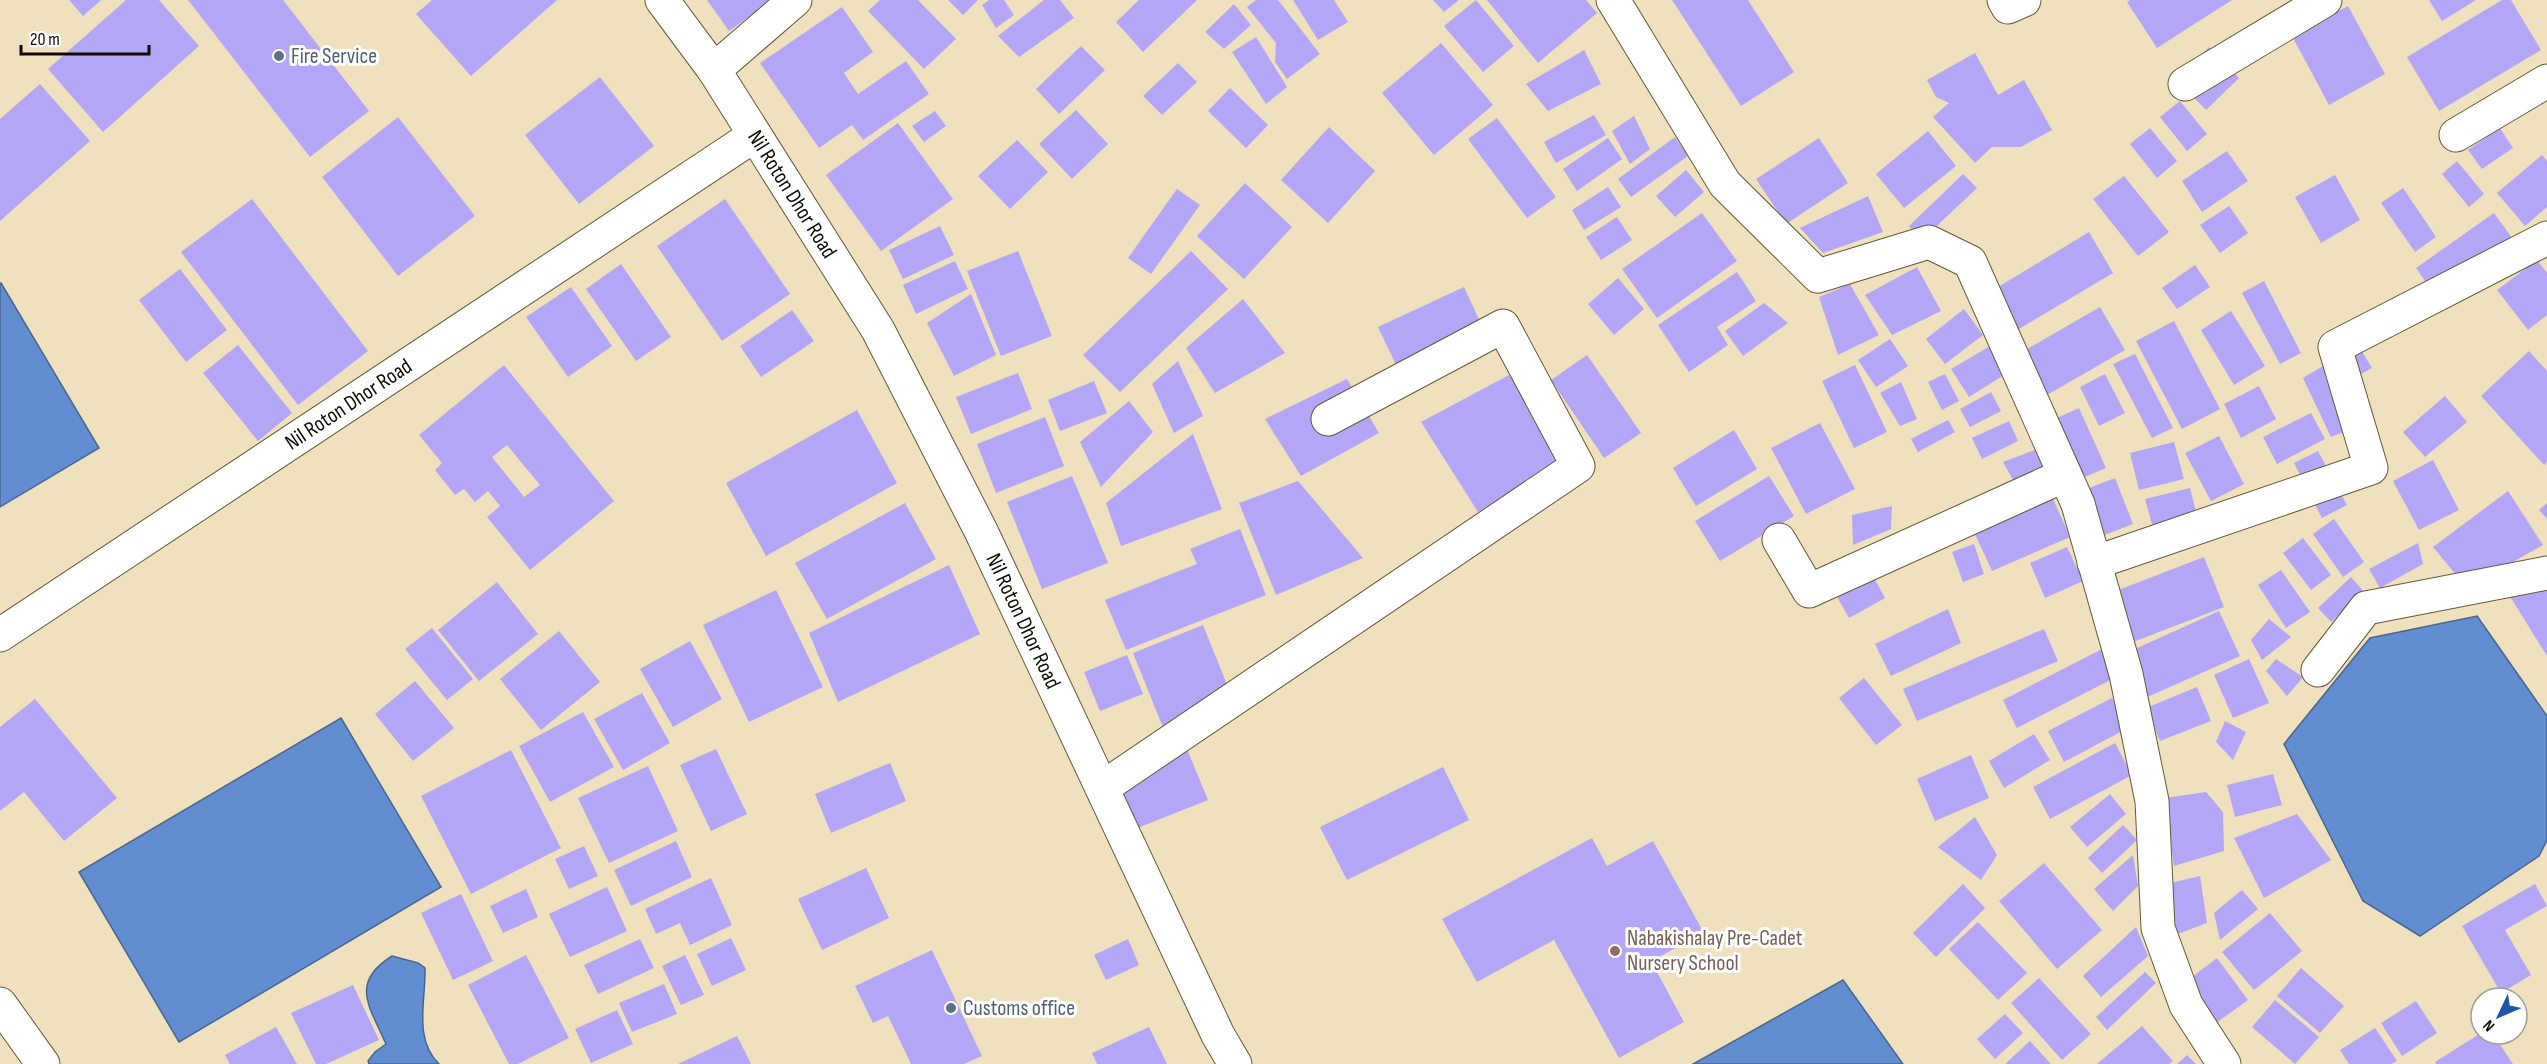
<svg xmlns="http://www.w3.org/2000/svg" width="2547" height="1064" font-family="'Sofia Sans Condensed',sans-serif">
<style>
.water{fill:#628dd1;stroke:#496693;stroke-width:1.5}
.building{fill:#b3a6f6;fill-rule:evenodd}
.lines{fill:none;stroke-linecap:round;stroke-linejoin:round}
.minor-casing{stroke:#645838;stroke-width:35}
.minor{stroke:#fff;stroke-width:33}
.service-dot{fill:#5c6f8a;stroke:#fff;stroke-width:2}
.education-dot{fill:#8d6e63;stroke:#fff;stroke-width:2}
.labels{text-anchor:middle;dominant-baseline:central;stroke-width:6;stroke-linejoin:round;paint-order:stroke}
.service-label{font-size:22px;fill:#4e5e75;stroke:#fff;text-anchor:start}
.street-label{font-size:22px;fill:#100b02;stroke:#fff}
.education-label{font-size:22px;fill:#785e54;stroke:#fff;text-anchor:start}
</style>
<rect width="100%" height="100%" fill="#efe1bd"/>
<!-- water -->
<path class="water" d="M1,283L99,448L0,507V284Z
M2477,616L2547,716V840L2539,856L2420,936L2363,901L2284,744L2370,638Z
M341,718L441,887L179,1042L79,872Z
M392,956L418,963L425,968C426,1000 413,1039 439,1064H369L368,1061L375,1052L386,1044C370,1007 349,983 392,956Z
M1843,980L1903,1064H1693Z"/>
<!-- building -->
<path class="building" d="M69,0H101L83,16Z
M126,0H159L199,46L103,132L48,69Z
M188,0H283L369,111L310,157Z
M432,0H557L471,76L416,14Z
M707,0H773L729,31Z
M880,0H918L956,39L924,69L868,11Z
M948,0H978L963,15Z
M989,0H1004L1014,15L996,28L982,5Z
M1044,0H1060L1074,18L1019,57L998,36Z
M1139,0H1197L1143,52L1116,22Z
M1256,0H1278L1320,54L1287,79L1275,62L1276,43L1247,7Z
M1293,0H1334L1348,22L1318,40Z
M1433,0H1459L1444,12Z
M1476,0L1514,46L1483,72L1444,26Z
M1487,0H1586L1597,13L1538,63Z
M1672,0H1748L1794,72L1741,106Z
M2130,0H2232L2157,48L2127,2Z
M2429,0H2476L2442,21Z
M2502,0H2511L2541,50L2439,111L2407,57Z
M1234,4L1251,25L1224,49L1205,32Z
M2348,6L2385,74L2329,105L2292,36Z
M842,7L873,52L844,73L858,94L906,61L929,94L863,140L852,125L819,148L760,63Z
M1256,37L1287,87L1266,104L1232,52Z
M1441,43L1493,105L1434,155L1382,93Z
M1081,46L1105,70L1059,114L1036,89Z
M2209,47L2239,78L2206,110L2176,79Z
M1584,50L1601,84L1548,111L1526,84Z
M1975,53L1998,95L2024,80L2052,130L2021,147H1992L1975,163L1933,117L1949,103L1936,97L1927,80Z
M1178,63L1197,82L1162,115L1143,96Z
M600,77L654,146L579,204L525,135Z
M40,84L90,141L0,221V119Z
M1230,88L1268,125L1246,148L1208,111Z
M2180,101L2207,134L2187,151L2160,117Z
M1076,110L1108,144L1072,179L1039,144Z
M935,111L946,126L924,142L912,126Z
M1594,115L1606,135L1556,163L1544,142Z
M1634,116L1650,149L1630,164L1612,131Z
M398,117L475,216L398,276L322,177Z
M1497,118L1556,197L1527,218L1468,139Z
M898,123L953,199L881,251L826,175Z
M1329,127L1375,171L1328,223L1281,180Z
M2150,128L2177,161L2157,178L2130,144Z
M2500,128L2513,148L2482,169L2468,150Z
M1928,131L1956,166L1904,208L1876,174Z
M1675,137L1688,156L1631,197L1618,179Z
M1608,138L1622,159L1577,191L1563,169Z
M1819,138L1848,183L1786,224L1756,179Z
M1017,140L1048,172L1010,209L978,176Z
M2227,151L2248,181L2202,212L2182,181Z
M2542,155L2547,161V207L2525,226L2497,193Z
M2457,161L2484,194L2469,207L2442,174Z
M1686,170L1704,192L1675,217L1656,196Z
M1963,174L1977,188L1922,240L1909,226Z
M2335,175L2360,220L2321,243L2295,197Z
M2124,176L2169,232L2138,256L2093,199Z
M1245,183L1292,227L1244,279L1197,236Z
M1608,187L1621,207L1584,230L1572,210Z
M2403,188L2436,237L2415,252L2381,203Z
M1177,189L1200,205L1151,274L1128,258Z
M1868,196L1883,232L1823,253L1800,228Z
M252,199L368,351L298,405L181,252Z
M725,199L790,294L722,341L657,246Z
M2229,206L2248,233L2220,253L2200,225Z
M1702,213L1737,261L1657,318L1622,269Z
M2494,213L2518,246L2439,301L2416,268Z
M1617,217L1632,240L1601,260L1586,237Z
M940,226L954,255L903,279L889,250Z
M2089,232L2113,273L2014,332L1990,292Z
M1018,251L1052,336L1001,356L967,271Z
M1191,251L1228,289L1120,392L1083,355Z
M2537,260L2547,273V315L2528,330L2497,290Z
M955,261L968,289L916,314L903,285Z
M621,264L671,337L636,361L586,289Z
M2195,265L2210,287L2177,309L2162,288Z
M1917,267L1941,311L1892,335L1865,295Z
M180,269L227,330L186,362L139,300Z
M1737,272L1756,301L1717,327L1728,345L1689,372L1658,325Z
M1618,278L1644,309L1614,335L1588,304Z
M2264,281L2301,353L2280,364L2242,293Z
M1850,284L1879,335L1838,355L1819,297Z
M571,287L612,346L568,377L526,317Z
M1464,287L1483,328L1397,367L1378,327Z
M971,294L996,355L954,376L927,323Z
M1243,299L1285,353L1215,393L1186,348Z
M1764,303L1788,323L1743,356L1725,331Z
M2100,307L2125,350L2047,395L2022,352Z
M1964,309L1983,335L1945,364L1926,339Z
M792,310L814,341L761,377L740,346Z
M2231,311L2265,366L2234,385L2201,330Z
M2174,321L2220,409L2182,429L2136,341Z
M1890,339L1908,366L1876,387L1858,360Z
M238,345L292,413L258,441L203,373Z
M2358,345L2372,368L2333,390L2351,429L2331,437L2303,378Z
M1990,346L2007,373L1969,397L1951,369Z
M2529,351L2547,371V462L2544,465L2481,396Z
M2135,354L2173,428L2152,438L2113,364Z
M1587,355L1641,433L1604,458L1551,380Z
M1178,361L1203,416L1174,433L1152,384Z
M504,365L614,501L530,570L487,517L500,506L488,491L475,502L464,489L455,495L435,470L442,463L419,435ZM507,445L540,485L524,497L492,457Z
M1855,365L1887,432L1854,448L1822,381Z
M1018,373L1032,409L971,434L956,397Z
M1945,374L1959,401L1942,410L1928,382Z
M2105,374L2125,413L2099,426L2080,387Z
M1509,375L1565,461L1478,512L1421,422Z
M1347,379L1379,433L1301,476L1265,419Z
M1094,381L1107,413L1060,431L1048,400Z
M1901,382L1917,419L1900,426L1880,393Z
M2259,386L2276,419L2241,438L2224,404Z
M1991,392L2001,411L1970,427L1960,409Z
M2445,396L2467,422L2425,457L2403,432Z
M1129,401L1153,432L1101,487L1080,442Z
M2079,408L2106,468L2075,481L2048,422Z
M857,410L897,483L766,556L726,483Z
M2311,413L2325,439L2277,464L2263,437Z
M1045,417L1064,466L996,493L977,444Z
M1948,420L1955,432L1918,452L1911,439Z
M2009,421L2018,441L1982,459L1972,438Z
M1820,423L1855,489L1806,514L1771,448Z
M1734,430L1757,469L1696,506L1673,468Z
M1193,434L1222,509L1121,546L1106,503Z
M2219,436L2244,484L2211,501L2185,453Z
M2174,442L2184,479L2139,490L2130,453Z
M2037,449L2046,475L2017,487L2003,462Z
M2318,451L2347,505L2322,518L2294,463Z
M2433,460L2459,510L2419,530L2393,481Z
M1072,476L1108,563L1042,589L1007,502Z
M1769,476L1794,516L1720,561L1695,521Z
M2115,478L2133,524L2102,536L2084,490Z
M1298,481L1363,558L1276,595L1239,503Z
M2045,481L2070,537L1992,571L1966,515Z
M2190,488L2199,524L2155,535L2145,499Z
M2508,491L2543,545L2467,588L2433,547Z
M905,503L936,559L827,619L795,563Z
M2547,503V519L2539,510Z
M1892,506L1891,529L1853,545L1852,515Z
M2334,519L2364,562L2343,577L2313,534Z
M1240,529L1266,595L1126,650L1105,600L1197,564L1190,549Z
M2303,538L2331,575L2311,590L2283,553Z
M2418,543L2423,564L2380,588L2369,569Z
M1974,544L1984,574L1963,582L1952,552Z
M2067,547L2083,581L2045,598L2030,563Z
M1861,554L1885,598L1849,618L1824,574Z
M2204,557L2224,607L2128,644L2108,594Z
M949,565L980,634L838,702L809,633Z
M2547,569V656L2506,590Z
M2281,570L2310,612L2286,628L2258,585Z
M2351,577L2364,592L2331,622L2318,608Z
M497,582L538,634L479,681L438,630Z
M776,590L823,687L749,722L703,625Z
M1948,609L1961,643L1891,676L1875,644Z
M2219,611L2240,656L2145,698L2124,654Z
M2269,619L2291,637L2262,660L2251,640Z
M1203,625L1236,707L1166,735L1133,653Z
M432,628L473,679L447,700L405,649Z
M2044,629L2058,661L1917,721L1903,689Z
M559,631L600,682L541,730L500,679Z
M690,641L722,699L673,727L640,669Z
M2102,649L2116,677L2017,728L2003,700Z
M1127,655L1143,694L1100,711L1084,672Z
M2249,659L2269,703L2233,718L2214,675Z
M2276,659L2303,677L2287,696L2266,671Z
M1864,678L1902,725L1876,745L1839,698Z
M415,681L454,728L413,761L375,714Z
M2197,687L2211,721L2160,741L2146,708Z
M642,693L670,743L623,770L594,719Z
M2112,698L2128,728L2064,762L2048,731Z
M35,699L117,798L64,841L24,792L0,811V727Z
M583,712L614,767L550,802L519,746Z
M2225,721L2246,732L2233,760L2216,742Z
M2034,734L2050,760L2004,788L1989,761Z
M1184,742L1208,800L1135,829L1111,771Z
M2115,743L2132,775L2050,819L2033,787Z
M716,749L747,814L711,831L680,765Z
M511,750L561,848L471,894L421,796Z
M1971,755L1989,798L1935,821L1917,779Z
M890,763L906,801L831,833L815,794Z
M648,766L678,831L609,863L578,798Z
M1443,767L1469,820L1347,880L1320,827Z
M2273,774L2282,805L2235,817L2227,785Z
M2206,792L2223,812L2224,851L2174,866L2165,798Z
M2110,794L2126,814L2087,847L2070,827Z
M2297,814L2331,860L2264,898L2234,838Z
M1975,817L1997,855L1981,880L1938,847Z
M2123,825L2137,840L2102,873L2088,858Z
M1592,838L1607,866L1653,841L1704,933L1651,961L1684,1022L1619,1058L1554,940L1477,982L1442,919Z
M676,841L692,877L631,906L614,870Z
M584,846L598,876L569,889L555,859Z
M2133,855L2138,886L2113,911L2094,889Z
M2044,863L2102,930L2057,969L1999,901Z
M866,868L889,918L822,950L798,899Z
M2200,876L2207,923L2175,935L2167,884Z
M711,878L732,925L690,945L680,923L656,934L645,909Z
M1963,884L1985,908L1936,957L1913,933Z
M2535,884L2547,906L2505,930L2531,975L2501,993L2462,926Z
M607,887L627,931L570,957L549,914Z
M526,889L538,917L503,933L490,906Z
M2242,890L2258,909L2220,940L2214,913Z
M461,894L493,961L453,980L421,913Z
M2270,913L2302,951L2254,990L2222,952Z
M1978,922L2027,973L1998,1000L1949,949Z
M2136,927L2148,956L2101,997L2083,976Z
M731,938L746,970L712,986L697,954Z
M640,939L654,968L598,994L584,965Z
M1128,939L1139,965L1106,980L1094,955Z
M932,950L982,1056L964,1064H911L888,1016L873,1023L855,986Z
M526,955L569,1038L518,1064H509L468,985Z
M685,955L704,995L681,1005L662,966Z
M2217,958L2248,1000L2212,1026L2188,980Z
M2301,968L2344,1006L2320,1033L2277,996Z
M2145,972L2156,983L2107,1030L2096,1017Z
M2039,978L2091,1034L2062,1060L2011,1003Z
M664,984L677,1014L632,1032L619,1003Z
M353,985L379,1040L326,1064H316L291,1013Z
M2275,1000L2319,1037L2295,1064L2252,1027Z
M2416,1001L2437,1033L2402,1056L2381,1023Z
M617,1010L633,1044L591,1063L575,1029Z
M2005,1014L2023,1033L1995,1059L1977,1039Z
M2142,1026L2173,1061L2169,1064H2097Z
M276,1027L297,1064H230L225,1055Z
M1149,1027L1167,1064H1097L1092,1053Z
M2375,1028L2397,1061L2391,1064H2349L2340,1050Z
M2481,1033L2493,1034L2513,1064H2436L2435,1062Z
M737,1036L751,1064H678Z
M2030,1041L2051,1064H2005Z
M2187,1055L2196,1064H2177Z"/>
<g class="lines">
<defs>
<g id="minor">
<path id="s1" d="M662,0L714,70L878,330L981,531L1218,1035L1235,1064"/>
<path d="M1613,0L1725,184L1818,276L1929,242L1970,262L2078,504L2126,674L2152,801L2158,928L2186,1005L2224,1064"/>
<path d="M2004,0L2008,7L2024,0"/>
<path d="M714,70L795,0"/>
<path d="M2185,84L2325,0"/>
<path d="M2456,135L2547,81"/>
<path d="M1779,540L1809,591L2065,475"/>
<path d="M2094,563L2371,468L2335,347L2547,238"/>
<path id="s2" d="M0,635L755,135"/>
<path d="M2318,670L2366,608L2547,573"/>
<path d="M1102,788L1578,466L1503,326L1328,419"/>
<path d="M0,1004L43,1064"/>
</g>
</defs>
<!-- minor casing -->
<use href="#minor" class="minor-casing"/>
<!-- minor -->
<use href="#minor" class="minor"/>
</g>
<!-- markers -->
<g class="service-dot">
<circle cx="279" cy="56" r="6"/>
<circle cx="951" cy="1008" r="6"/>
</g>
<circle class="education-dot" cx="1615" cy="951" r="6"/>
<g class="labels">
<!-- service labels -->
<g class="service-label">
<text x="291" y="56">Fire Service</text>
<text x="963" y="1008">Customs office</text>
</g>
<!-- street labels -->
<g class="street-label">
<text stroke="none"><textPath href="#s1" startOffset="234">Nil Roton Dhor Road</textPath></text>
<text stroke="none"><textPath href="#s2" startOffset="418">Nil Roton Dhor Road</textPath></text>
<text stroke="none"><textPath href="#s1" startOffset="720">Nil Roton Dhor Road</textPath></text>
</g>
<!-- education labels -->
<g class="education-label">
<text x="1627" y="938">Nabakishalay Pre-Cadet<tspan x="1627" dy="25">Nursery School</tspan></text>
</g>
</g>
<!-- north arrow -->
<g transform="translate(2499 1016) rotate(226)"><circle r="28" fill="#ffffff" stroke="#9f9d9a" stroke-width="1.5"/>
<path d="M0-4.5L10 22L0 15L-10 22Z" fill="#1b56a8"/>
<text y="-9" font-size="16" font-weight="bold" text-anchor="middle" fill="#100b02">N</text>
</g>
<!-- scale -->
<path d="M21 45v9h128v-9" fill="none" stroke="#100b02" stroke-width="3"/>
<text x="30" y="45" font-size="18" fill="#100b02" stroke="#ffffff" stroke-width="4.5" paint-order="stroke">20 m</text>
</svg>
